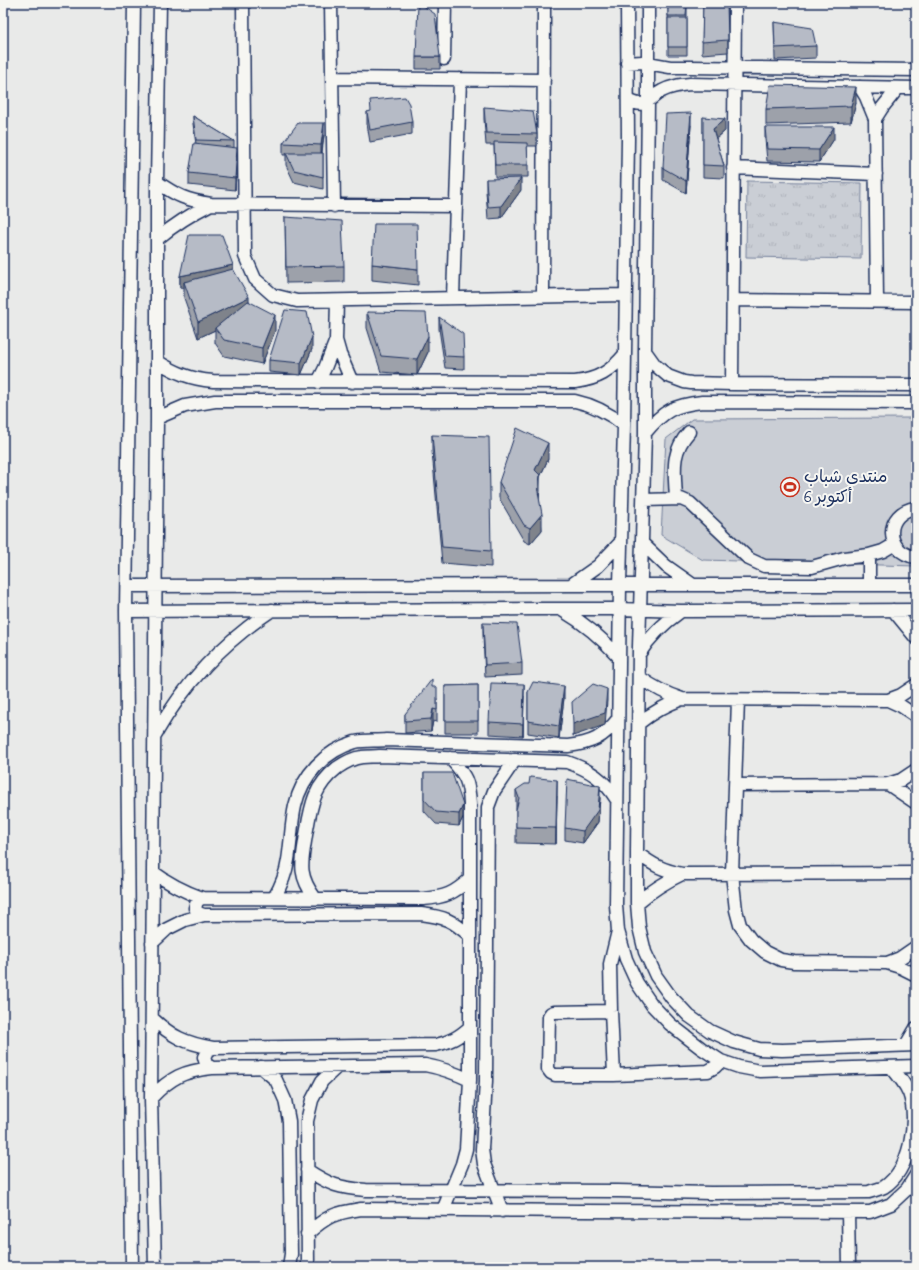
<svg xmlns="http://www.w3.org/2000/svg" width="919" height="1270" font-family="'Indie Flower','Playpen Sans Arabic',sans-serif">
<style>
.grass{fill:url(#grass-tufts);stroke:#727e9a}
.pitch{fill:#caced5;stroke:#727e9a}
.lines{fill:none;stroke-linecap:round;stroke-linejoin:round}
.minor-casing{stroke:#1b2f5e;stroke-width:15}
.minor{stroke:#f6f6f2;stroke-width:12}
.wall{fill:#9da1aa;stroke:#1b2f5e}
.shaded-wall{fill:#7f838b;stroke:#1b2f5e}
.building{fill:#b6bbc6;stroke:#1b2f5e}
.labels{text-anchor:middle;dominant-baseline:central;stroke-width:4;stroke-linejoin:round;paint-order:stroke}
.poi-label{font-size:17px;fill:#1b2f5e;stroke:#f6f6f2;text-anchor:start}
</style>
<defs>
<pattern id="grass-tufts" width="24" height="20" patternUnits="userSpaceOnUse"><rect width="24" height="20" fill="#caced5"/><path d="M3 7l-1-3M5 7V3M7 7l1-3M15 17l-1-3M17 17v-4M19 17l1-3" fill="none" stroke="#adb1b9"/></pattern>
</defs>
<rect width="100%" height="100%" fill="#e9eae9"/>
<filter id="ink" filterUnits="userSpaceOnUse"><feTurbulence type="fractalNoise" baseFrequency=".025" numOctaves="2"/><feDisplacementMap in="SourceGraphic" scale="8" xChannelSelector="R" yChannelSelector="G"/><feConvolveMatrix kernelMatrix="1 2 1 2 8 2 1 2 1" color-interpolation-filters="sRGB"/></filter>
<g filter="url(#ink)">
<!-- grass -->
<path class="grass" d="M747,181L862,183L861,259L746,257Z"/>
<!-- pitch -->
<path class="pitch" d="M916,418V566L703,560L661,535L666,439L692,419Z"/>
<g class="lines">
<defs>
<path id="minor" d="M243,3L245,256L255,279L273,295L297,301L625,295
M331,3L334,206
M627,3L628,139L624,425L620,585L616,905L618,931L626,959L637,983L652,1005L670,1024L701,1048L721,1061L739,1067L760,1071L916,1066
M648,3V102L645,351V433L639,647L637,853V903L639,927L645,952L656,976L671,997L689,1016L710,1031L734,1042L759,1049L782,1050L916,1045
M444,59L445,3
M627,63L642,62L670,67H689L916,70
M332,78L544,80
M860,87L866,97L875,119L877,301
M628,100C647,110 648,98 662,91C671,86 680,85 690,84L916,88
M875,119L882,108L898,88
M733,168L876,174
M157,182C177,196 186,200 211,204L456,206
M157,239C174,225 191,214 211,204
M543,296L544,3
M453,298L460,79
M733,300L916,302
M336,340L340,354L352,382
M645,351L655,365L668,376L684,382L691,383L732,384L916,385
M157,361C176,373 190,379 213,381L575,382C598,379 610,372 625,354
M318,382L325,368L336,340L337,301
M732,384L735,3
M157,418L185,406L215,401H575C594,405 609,413 624,425
M645,433C663,411 674,405 702,402L916,403
M676,499C675,472 670,453 689,432
M644,500L681,499L690,503L749,559L764,566L812,567L844,558L869,555L883,551L895,544
M916,508C884,512 884,553 916,557
M642,543L666,566L693,585
M571,585L598,566L621,542
M869,585V555
M127,586L571,585H916
M562,610C584,623 602,638 619,657
M893,610L916,638
M126,611L540,609H619L681,611L916,610
M639,654C650,636 664,623 681,611
M639,677C653,687 666,694 682,699L888,700L901,695L916,685
M738,700L732,874L736,910L740,925L751,940L765,952L781,960L794,962L887,963L900,967L916,975
M888,700L901,706L916,716
M639,723C653,712 666,705 682,699
M155,735C185,683 221,644 272,610
M888,784L916,803
M735,785L888,784L901,780L916,770
M637,853C653,865 662,870 682,874L916,873
M153,872C169,884 183,891 202,898L423,899C446,897 453,894 470,879
M202,898L197,901L195,908L198,913L204,915
M274,898C281,886 286,874 288,860C291,842 291,824 295,806C302,775 325,751 355,742C365,740 376,741 386,740L568,746C592,743 603,738 618,719
M315,898C297,874 302,862 306,835C311,806 313,787 337,768C344,763 354,758 362,757C368,756 374,757 380,756L567,762C590,770 604,779 617,800
M637,903C651,891 665,882 682,874
M152,943L167,929L185,920L204,915L421,914C445,917 452,920 470,936
M887,963L900,958L916,947
M611,1011L554,1012L551,1013L549,1016L548,1069L551,1073L555,1075H614L708,1071L715,1067L721,1061
M152,1018C172,1037 185,1043 213,1048L436,1045C450,1042 459,1037 470,1027
M906,1045L916,1028
M261,1067L276,1080L285,1100L289,1121L291,1254L289,1267
M212,1068L206,1064L204,1057L207,1051L213,1048
M614,1075L611,1011L610,964L618,931
M151,1098C171,1077 184,1071 212,1068L425,1065C441,1068 455,1073 470,1080
M307,1170C330,1185 339,1188 366,1190L618,1191L711,1193L869,1192C874,1190 880,1189 884,1187C910,1170 919,1120 909,1093C905,1083 898,1075 891,1067
M443,1210L462,1164L466,1149L470,1080V805C469,781 466,776 450,758
M502,1211L484,1164L482,1149L486,1081L488,807L494,791L515,760
M848,1212L849,1267
M307,1234C327,1216 334,1213 361,1209L582,1211L870,1212L891,1204L907,1189L916,1175
M132,1267L126,611L134,3
M155,1267L151,1098L157,418V182L160,3
M308,1267L307,1121L312,1100L322,1081L338,1066"/>
</defs>
<!-- minor casing -->
<use href="#minor" class="minor-casing"/>
<!-- minor -->
<use href="#minor" class="minor"/>
</g>
<!-- wall -->
<path class="wall" d="M668,3H687V55H668Z
M703,3H727L728,52L702,54Z
M774,22L816,46V58L775,60Z
M416,57H440V69H416Z
M856,103L851,122L766,125V109Z
M484,107L537,134V146H527L528,165V177H495L494,145H486L484,119Z
M367,112L412,122V134L370,142L367,124Z
M193,116L234,141V148L237,160L235,190L189,185V173L196,144L193,124Z
M703,117L725,131L716,139L724,166V178L703,177Z
M691,125L686,193L663,180V168Z
M765,127L834,139L819,162L767,161L765,139Z
M324,135L322,153H323V189L294,182L286,165V155H283V143Z
M486,179L521,190L501,218L488,219L486,191Z
M285,217L344,266V282L286,283Z
M372,264L418,269V285L372,280Z
M233,269L249,301L275,331L262,364L224,356L215,343V330L198,338L184,298V288H180V276Z
M367,312L428,352L417,375L381,372L367,328Z
M439,317L464,357V369L445,368L439,329Z
M312,349L301,375L269,372V360Z
M432,435L491,551V567L442,563L432,451Z
M548,459L540,477L539,496L542,530L530,544L524,541L499,498V482Z
M483,623L522,663V675L485,677L483,635Z
M478,685V733H445V686Z
M432,687L437,699V722L433,721L431,731L405,733V714Z
M528,692L564,698L559,738L528,733Z
M524,696L523,736L489,734V722Z
M424,773L463,817L459,826L436,824L424,811Z
M516,790L557,796L556,844L516,843Z
M600,798L598,822L583,843L565,840V828Z"/>
<!-- shaded-wall -->
<path class="shaded-wall" d="M856,87V103L851,122V106Z
M691,113V125L686,193V181Z
M725,119V131L713,141V129Z
M324,123V135L321,157V145Z
M834,127V139L819,162V150Z
M237,148V160L235,190V178Z
M521,178V190L501,218V206Z
M233,265V277L184,282V288H180V276Z
M249,297V313L215,328V330L198,338V322Z
M275,315V331L262,364V348Z
M428,336V352L417,375V359Z
M312,337V349L301,375V363Z
M548,443V459L540,477V491L538,508L535,470Z
M542,514V530L530,544V528Z
M524,684V696L523,736V724Z
M564,686V698L559,738V726Z
M607,689V701L605,725L573,736V724Z
M433,709V721L431,731V719Z
M557,780V796L556,844V828Z
M600,786V798L598,822L583,843V831Z
M463,805V817L459,826V814Z"/>
<!-- building -->
<path class="building" d="M418,3H419L435,14L440,57H416Z
M668,3H687L686,16H668Z
M703,3H727L728,40L702,42Z
M668,18H687V47H668Z
M774,22L812,28L816,46L775,48Z
M770,85L856,87L851,106L766,109Z
M405,97L409,104L412,122L370,130L367,112L371,111L370,100Z
M484,107L533,111L537,134L486,133Z
M691,113L686,181L663,168L666,114Z
M193,116L234,141L196,140Z
M703,117L725,119L713,129L724,166L703,165Z
M298,123H324L321,145L283,143Z
M765,127H834L819,150L767,149Z
M494,142L527,143L528,165H495Z
M194,143L237,148L235,178L189,173Z
M286,153H323V177L294,170Z
M521,178L501,206L488,207L486,179Z
M285,217L342,221L344,266L286,267Z
M374,224H417L418,269L372,264Z
M189,235H222L233,265L180,276Z
M233,269L249,297L198,322L184,282Z
M248,301L275,315L262,348L224,340L215,328Z
M285,310L307,312L312,337L301,363L269,360Z
M367,312L426,313L428,336L417,359L381,356Z
M439,317L463,334L464,357L445,356Z
M517,428L548,443L535,470L540,475L538,492L542,514L530,528L524,525L499,482Z
M432,435L489,437L491,551L442,547Z
M483,623L517,624L522,663L485,665Z
M432,679V687H437V710L433,709L431,719L405,721V714Z
M533,682L564,686L559,726L528,721V692Z
M491,683L524,684L523,724L489,722Z
M593,684L607,689L605,713L573,724L572,702Z
M478,685V721H445V686Z
M424,773H452L463,805L459,814L436,812L424,799Z
M530,777L557,780L556,828L516,827V810L519,798L516,790L525,784H529Z
M567,779L600,786L598,810L583,831L565,828Z"/>
</g>
<!-- icons -->
<defs>
<symbol id="stadium-ring" viewBox="-11 -11 22 22"><circle r="9.5" fill="#f6f6f2" stroke="#c8321e" stroke-width="1.5"/><path d="M0-5a6.5 5 0 1 0 0 10a6.5 5 0 1 0 0-10ZM-3.5-1.8h7v3.6h-7Z" fill="#c8321e"/></symbol>
</defs>
<g fill-rule="evenodd">
<use href="#stadium-ring" x="779" y="476" width="22" height="22"/>
</g>
<g class="labels">
<!-- poi labels -->
<g class="poi-label">
<text x="804" y="477">منتدى شباب<tspan x="804" dy="20">6 أكتوبر</tspan></text>
</g>
</g>
<!-- margin -->
<rect width="919" height="1270" fill="none" stroke="#f6f6f2" stroke-width="16"/>
<rect x="8" y="8" width="903" height="1254" fill="none" stroke="#1b2f5e" stroke-width="1.5" filter="url(#ink)"/>
</svg>
